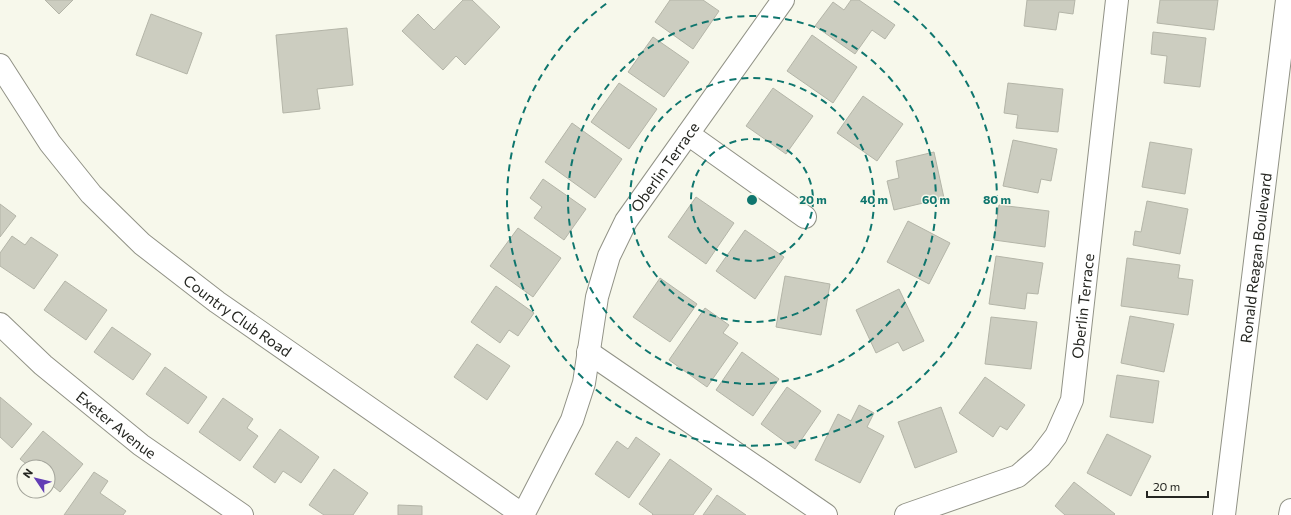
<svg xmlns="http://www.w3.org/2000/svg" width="1291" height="515" font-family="Commissioner,sans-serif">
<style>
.building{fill:#cccdc0;stroke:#b4b5a8}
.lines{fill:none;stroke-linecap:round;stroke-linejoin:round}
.minor-casing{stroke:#919286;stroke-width:24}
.major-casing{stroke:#919286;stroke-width:24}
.minor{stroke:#fff;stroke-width:22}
.major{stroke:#fff;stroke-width:22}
.ring{fill:none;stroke:#0f766e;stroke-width:2;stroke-dasharray:7 5}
.labels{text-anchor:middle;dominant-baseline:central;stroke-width:3;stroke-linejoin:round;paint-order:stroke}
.street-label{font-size:15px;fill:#252621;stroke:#f7f8eb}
.centre{fill:#0f766e;stroke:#f7f8eb;stroke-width:2}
.ring-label{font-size:12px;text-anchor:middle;font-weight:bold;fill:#0f766e;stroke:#f7f8eb;stroke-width:3;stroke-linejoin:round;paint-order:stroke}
</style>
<rect width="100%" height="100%" fill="#f7f8eb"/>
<!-- building -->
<path class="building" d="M45,0H73L59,14Z
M463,0H472L500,27L465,65L456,56L443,70L402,31L418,14L434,30Z
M670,0H703L719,11L693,49L655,22Z
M851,0H859L895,25L885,39L872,30L855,54L815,26L833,2L844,10Z
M1027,0H1075L1073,14L1059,12L1056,30L1024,26Z
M1160,0H1218L1214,30L1157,23Z
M151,14L202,33L187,74L136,55Z
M347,28L353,85L317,89L320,109L283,113L276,35Z
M1153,32L1206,38L1200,87L1164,83L1167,56L1151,54Z
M812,35L857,67L833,103L787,71Z
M653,37L689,62L664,97L628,72Z
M619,83L657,109L629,149L591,122Z
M1008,83L1063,89L1058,132L1016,128L1018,115L1004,113Z
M773,88L813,116L786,154L746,126Z
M863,96L903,124L877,161L837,133Z
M572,123L622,159L595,198L545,162Z
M1013,140L1057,149L1051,181L1041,179L1038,193L1003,186Z
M1150,142L1192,149L1185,194L1142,187Z
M934,152L944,198L894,210L887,181L899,178L896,161Z
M543,179L586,209L564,240L534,218L542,207L530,198Z
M696,197L734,223L706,264L668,237Z
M1147,201L1188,209L1180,254L1133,245L1135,231L1141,232Z
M0,204L16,216L0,237Z
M999,205L1049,211L1045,247L994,240Z
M908,221L950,243L929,284L887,262Z
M518,228L561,258L533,297L490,266Z
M745,230L784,257L755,299L716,271Z
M12,236L25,245L31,237L58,255L34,289L0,266V253Z
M996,256L1043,263L1038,294L1027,293L1025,309L989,304Z
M1127,258L1180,265L1178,278L1193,280L1188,315L1121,306Z
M785,276L830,284L821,335L776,327Z
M660,278L697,304L670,342L633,317Z
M65,281L107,310L86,340L44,310Z
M496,286L534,313L518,336L509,330L500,343L471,322Z
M899,289L924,341L903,351L898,342L876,353L856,310Z
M705,308L729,325L723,333L738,343L707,387L669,360Z
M1130,316L1174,324L1164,372L1121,363Z
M991,317L1037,322L1031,369L985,364Z
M112,327L151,354L133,380L94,352Z
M477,344L510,366L487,400L454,377Z
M742,352L779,379L753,416L716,390Z
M165,367L207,397L188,424L146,394Z
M1117,375L1159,381L1153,423L1110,417Z
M985,377L1025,405L1007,430L1000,426L993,437L959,413Z
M787,387L821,411L795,449L761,424Z
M0,397L32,424L12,448L0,437Z
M223,398L253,419L247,428L258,436L240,461L199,432Z
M859,405L874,413L867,427L884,436L860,483L815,460L838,414L851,421Z
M941,407L957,452L915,468L898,422Z
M280,429L319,457L301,483L283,471L275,483L253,467Z
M43,431L83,464L60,492L48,482V467H30L20,459Z
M1107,434L1151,456L1131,496L1087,473Z
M636,437L660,454L629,498L595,474L617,441L628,449Z
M670,459L712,489L693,515H652L653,514L639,504Z
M334,469L368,493L353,515H324L309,505Z
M94,472L108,481L100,493L126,511L123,515H64Z
M1074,482L1115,514L1114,515H1065L1055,506Z
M717,495L746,515H703Z
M398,505L422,506V515H398Z"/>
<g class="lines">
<defs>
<g id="minor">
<path d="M688,134L805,217"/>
<path id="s1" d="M0,324L43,365L141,445L242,515"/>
<path d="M588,352L826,515"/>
<path id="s2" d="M523,515L572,420L584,383L597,297L609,256L626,221L783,0"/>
<path id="s3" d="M906,515L1018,476L1040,457L1056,436L1072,400L1117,0"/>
</g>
<g id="major">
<path id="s4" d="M0,65L50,143L91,194L142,244L217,302L523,515"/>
<path id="s5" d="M1224,515L1287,0"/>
<path d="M1290,515L1291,510"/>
</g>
</defs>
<!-- minor casing -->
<use href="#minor" class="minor-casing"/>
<!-- major casing -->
<use href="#major" class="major-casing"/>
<!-- minor -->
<use href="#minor" class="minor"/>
<!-- major -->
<use href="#major" class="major"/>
</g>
<!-- distance rings -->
<g class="ring">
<circle cx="752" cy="200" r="61"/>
<circle cx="752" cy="200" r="122"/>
<circle cx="752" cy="200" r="184"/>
<path d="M894 1A245 245 0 1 1 610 1"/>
</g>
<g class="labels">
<!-- street labels -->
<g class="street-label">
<text stroke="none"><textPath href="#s2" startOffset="381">Oberlin Terrace</textPath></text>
<text stroke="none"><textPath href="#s5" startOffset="259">Ronald Reagan Boulevard</textPath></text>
<text stroke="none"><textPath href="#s3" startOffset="308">Oberlin Terrace</textPath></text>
<text stroke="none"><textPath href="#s4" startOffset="349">Country Club Road</textPath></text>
<text stroke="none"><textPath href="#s1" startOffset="154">Exeter Avenue</textPath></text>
</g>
</g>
<circle cx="752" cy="200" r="6" class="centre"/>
<g class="ring-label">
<text x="813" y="204">20 m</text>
<text x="874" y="204">40 m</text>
<text x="936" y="204">60 m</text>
<text x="997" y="204">80 m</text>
</g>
<!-- north arrow -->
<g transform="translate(36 479) rotate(305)"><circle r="19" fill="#f7f8eb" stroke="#a3a49a"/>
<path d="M0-3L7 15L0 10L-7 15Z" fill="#623db5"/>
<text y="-6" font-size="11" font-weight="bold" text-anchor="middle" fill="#252621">N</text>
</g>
<!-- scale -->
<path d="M1147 491v6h61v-6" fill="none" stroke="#252621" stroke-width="2"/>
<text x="1153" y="491" font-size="12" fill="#252621" stroke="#f7f8eb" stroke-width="3" paint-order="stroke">20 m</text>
</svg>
